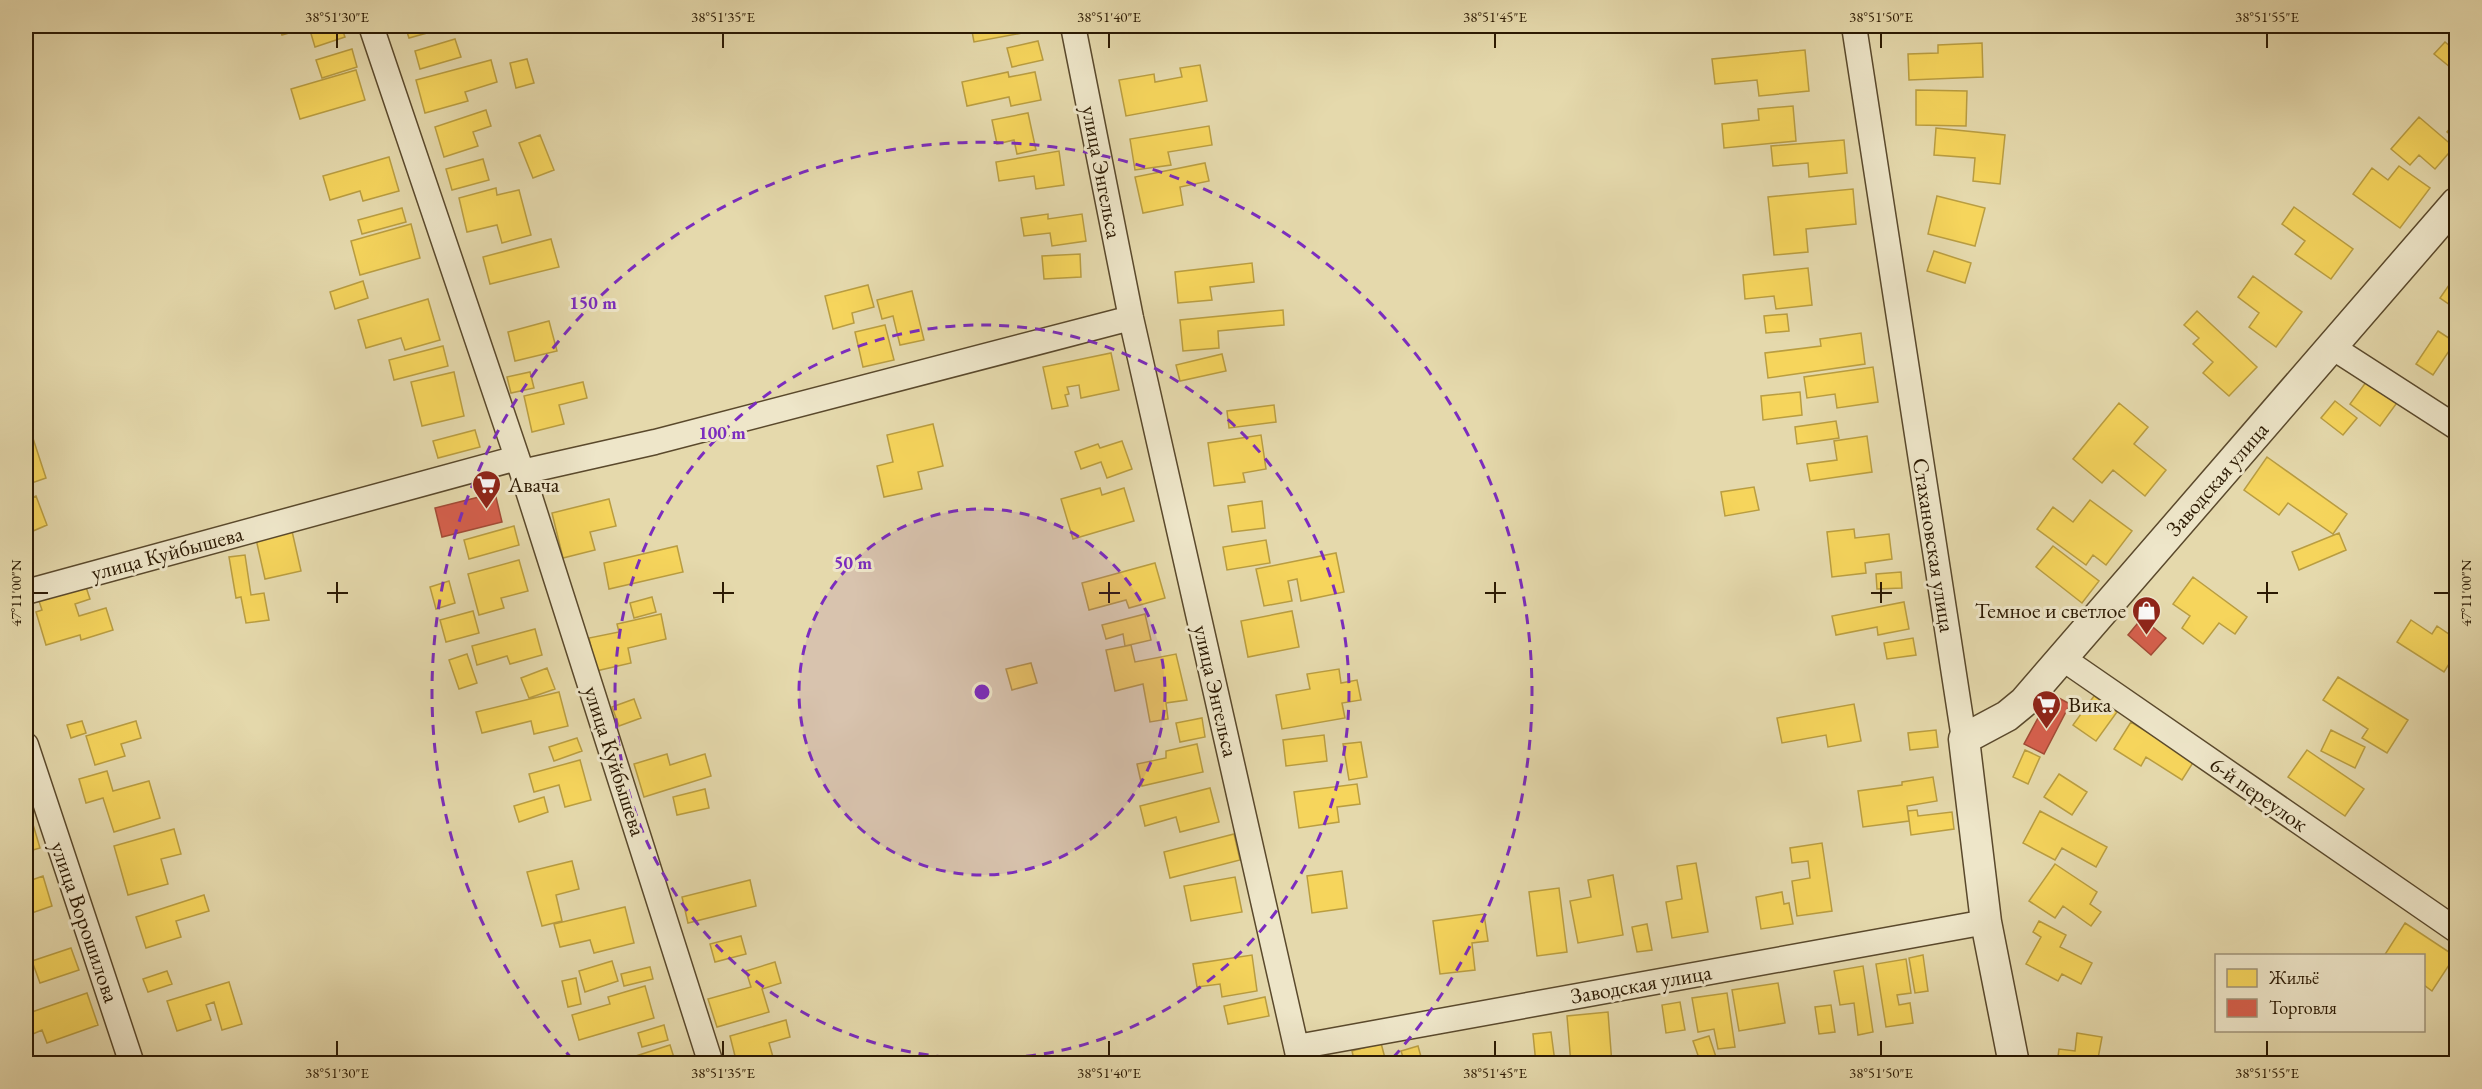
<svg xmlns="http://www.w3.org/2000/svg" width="2482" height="1089" font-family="'EB Garamond',serif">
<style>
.homes{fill:#f6d55c;stroke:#b99d41;stroke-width:1.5}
.shops{fill:#d6604d;stroke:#a34b36;stroke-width:1.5}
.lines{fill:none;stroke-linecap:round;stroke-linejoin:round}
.minor-casing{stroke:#5a492c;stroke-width:27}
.tertiary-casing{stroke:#5a492c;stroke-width:33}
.minor{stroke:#eee6c9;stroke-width:24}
.tertiary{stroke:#eee6c9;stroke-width:30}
.ticks{fill:none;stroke:#2b1902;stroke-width:2}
.ring{fill:none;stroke:#7b2cbf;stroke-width:3;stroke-dasharray:10 8}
.labels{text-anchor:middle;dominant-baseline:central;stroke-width:6;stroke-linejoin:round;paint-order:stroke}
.street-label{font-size:22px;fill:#2b1902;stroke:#eee6c9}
.poi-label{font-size:22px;fill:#2b1902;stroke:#eee6c9;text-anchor:start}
.centre{fill:#7b2cbf;stroke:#eee6c9;stroke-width:3}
.ring-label{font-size:18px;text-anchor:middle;font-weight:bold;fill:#7b2cbf;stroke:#eee6c9;stroke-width:6;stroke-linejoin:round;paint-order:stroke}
.neatline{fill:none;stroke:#2b1902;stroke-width:2}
.ticks-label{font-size:15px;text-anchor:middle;fill:#2b1902}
</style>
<rect width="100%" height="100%" fill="#e5d9ac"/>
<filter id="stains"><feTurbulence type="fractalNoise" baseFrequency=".00333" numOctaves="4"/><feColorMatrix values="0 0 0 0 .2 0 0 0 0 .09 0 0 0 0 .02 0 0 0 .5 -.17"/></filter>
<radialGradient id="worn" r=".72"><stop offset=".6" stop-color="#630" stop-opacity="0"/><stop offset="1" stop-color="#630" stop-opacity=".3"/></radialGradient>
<!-- homes -->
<path class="homes" d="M279,26H341L345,37L315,47L309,27L282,35Z
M405,26H444L445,28L409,38Z
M971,26H1032L1033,31L974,42Z
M455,39L461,57L420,69L415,51Z
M1038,41L1043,60L1012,67L1007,48Z
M2445,42L2456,51V72L2434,54Z
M1982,43L1983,77L1909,80L1908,54L1938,53V45Z
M352,49L357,67L322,78L316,60Z
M1805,50L1809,91L1759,96L1757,80L1715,84L1712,59Z
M527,59L534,83L516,88L510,63Z
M491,60L497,82L465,92L468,101L425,113L416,80Z
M1200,65L1207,101L1126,116L1119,80L1154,74L1155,82L1182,77L1180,68Z
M356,70L365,100L300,119L291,89Z
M1008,72L1009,77L1035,72L1041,100L1011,106L1009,97L967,106L962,82Z
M1916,90L1967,91L1966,126L1916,125Z
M1793,106L1796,141L1724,148L1722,124L1759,120L1758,109Z
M486,110L491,126L473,132L478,146L444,157L435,127Z
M1028,113L1036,150L1017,154L1014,140L997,144L992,120Z
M2419,117L2454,147L2435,169L2419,155L2410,165L2391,149Z
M2456,121V140L2447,132Z
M1209,126L1212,145L1168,152L1171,165L1135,170L1130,139Z
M1936,128L2005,135L2000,184L1973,181L1975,158L1934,155Z
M540,135L554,170L533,178L519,143Z
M1844,140L1847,173L1809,177L1808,163L1773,166L1771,146Z
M1059,151L1064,185L1036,189L1034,176L999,181L996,162Z
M389,157L399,191L363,201L360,191L330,200L323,176Z
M483,159L489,180L452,190L446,169Z
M1205,163L1209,181L1180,187L1183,205L1143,213L1135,177Z
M2399,166L2430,188L2400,228L2353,194L2372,168L2388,180Z
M496,188L497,195L519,190L531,235L502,243L497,225L467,232L459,198Z
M1853,189L1856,224L1806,229L1808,252L1774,255L1768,197Z
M1937,196L1985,208L1975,246L1928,234Z
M2294,207L2353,249L2331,279L2295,254L2305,241L2282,224Z
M402,208L406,222L362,234L358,220Z
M1048,214V219L1082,214L1086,241L1052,246L1050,233L1024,236L1021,218Z
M411,224L420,258L360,275L351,241Z
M551,239L559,267L490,284L483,257Z
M1934,251L1971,263L1965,283L1927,271Z
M1080,254L1081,277L1044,279L1042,256Z
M1252,263L1254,282L1210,287L1212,300L1178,303L1175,272Z
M1808,268L1812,305L1776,309L1774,296L1745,299L1743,275Z
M2456,275V309L2440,298Z
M2253,276L2302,312L2276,347L2249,327L2259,313L2238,297Z
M363,281L368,298L335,309L330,292Z
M868,285L874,307L852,313L854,323L833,329L825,296Z
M912,291L924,340L900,345L893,316L882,319L877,300Z
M428,299L440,340L405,350L401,338L366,348L358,320Z
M1283,310L1284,325L1218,331L1219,348L1183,351L1180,320Z
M2197,311L2257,367L2229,396L2203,373L2213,362L2193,344L2199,338L2184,325Z
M1787,314L1789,331L1766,333L1764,316Z
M549,321L557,351L515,361L508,332Z
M885,325L894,360L863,367L855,332Z
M2438,331L2455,342L2433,375L2416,364Z
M1861,333L1865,364L1768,378L1765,353L1821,346L1820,339Z
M443,346L448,366L394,380L389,360Z
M1111,353L1119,390L1081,398L1079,385L1067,387L1069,394L1065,395L1068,406L1052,409L1043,367Z
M1222,354L1226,371L1180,381L1176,365Z
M1873,367L1878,402L1837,408L1835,394L1807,398L1804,377Z
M2456,371V386L2449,382Z
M454,372L464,416L422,426L411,382Z
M530,372L534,388L511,393L507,377Z
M2369,378L2399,400L2380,426L2350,404Z
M583,382L587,398L559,405L564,424L532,432L524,396Z
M1800,392L1802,415L1763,420L1761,396Z
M2335,401L2357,418L2343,435L2321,418Z
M2119,403L2148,427L2134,444L2166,470L2145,496L2113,470L2102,483L2073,459Z
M1274,405L1276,422L1229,428L1227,411Z
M26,417L46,478L26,485Z
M1836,421L1839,438L1797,444L1795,427Z
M933,424L943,466L918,472L922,489L884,497L877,466L893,462L887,435Z
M475,430L480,447L438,458L433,441Z
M1261,435L1266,469L1243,473L1245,482L1214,486L1208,443Z
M1867,436L1872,472L1810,481L1807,464L1837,460L1834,441Z
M1122,441L1132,469L1107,478L1101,462L1081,469L1075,452L1098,444L1100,448Z
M2267,457L2347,514L2333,534L2288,503L2279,515L2244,490Z
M1754,487L1759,510L1725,516L1721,492Z
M1100,488L1102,495L1124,488L1134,521L1073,539L1061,499Z
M36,496L47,525L26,534V500Z
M609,499L616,526L590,532L595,550L563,558L552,513Z
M2090,500L2132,531L2106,565L2093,555L2086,565L2037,529L2053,507L2073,522Z
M1262,501L1265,528L1232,532L1228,506Z
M514,526L519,545L469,559L464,540Z
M1854,529L1855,538L1889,534L1892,559L1865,563L1866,573L1832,577L1827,532Z
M292,531L301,571L265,579L256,539Z
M2339,533L2346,550L2299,570L2292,552Z
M1266,540L1270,563L1227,570L1223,547Z
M677,546L683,572L609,589L604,563Z
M2053,546L2099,581L2082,603L2036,567Z
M1336,553L1344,592L1301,601L1297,579L1288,581L1292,601L1264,606L1256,569Z
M245,555L251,595L264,593L269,620L246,623L241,597L236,598L229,557Z
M519,560L528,591L501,598L504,608L479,615L468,574Z
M1155,563L1165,598L1129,608L1126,600L1089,610L1082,583Z
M1901,572L1902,588L1877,589L1876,574Z
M2193,577L2247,617L2235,634L2219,623L2203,644L2182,628L2190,616L2173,604Z
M449,581L455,603L436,609L430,587Z
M85,584L90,599L75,604L79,616L106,608L113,630L81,640L80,635L46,645L36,612L42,610L38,598Z
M652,597L656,612L634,618L630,603Z
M1904,602L1909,629L1878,635L1877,627L1836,635L1832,616Z
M473,611L479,633L446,642L440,620Z
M1292,611L1299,647L1248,657L1241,621Z
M661,614L666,639L628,648L631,663L596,671L589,638L619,632L617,624Z
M1145,614L1151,640L1125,646L1123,634L1106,639L1102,625Z
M2411,620L2432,634L2437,626L2456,639V653L2444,672L2397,642Z
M535,629L542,655L510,664L507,656L477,665L472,646Z
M1913,638L1916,655L1887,659L1884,643Z
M1131,645L1135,662L1176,654L1187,700L1166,703L1168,719L1150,722L1143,684L1115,691L1106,650Z
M467,654L477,683L459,689L449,660Z
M1031,663L1037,683L1012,690L1006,669Z
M547,668L555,689L529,698L521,678Z
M1339,669L1341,683L1357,680L1361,700L1342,703L1345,718L1282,729L1276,695L1310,689L1307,674Z
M2338,677L2408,720L2387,753L2362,738L2368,729L2323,700Z
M559,692L568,726L534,734L531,721L482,733L476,712Z
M2094,696L2117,712L2096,741L2073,725Z
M634,699L641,718L619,726L612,707Z
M1854,704L1861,741L1828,747L1826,735L1782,743L1777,718Z
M1202,718L1205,737L1180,742L1176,723Z
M82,721L86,733L71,738L67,725Z
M136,721L141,738L121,744L125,756L95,765L86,736Z
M2131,722L2194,761L2182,780L2146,757L2141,766L2114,749Z
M1936,730L1938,747L1910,750L1908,733Z
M2331,730L2365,747L2355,768L2321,751Z
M1324,735L1327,761L1286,766L1283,740Z
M577,738L582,751L554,761L549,747Z
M1361,742L1367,777L1349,780L1343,744Z
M1197,744L1203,772L1142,786L1137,764L1166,758V751Z
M2025,750L2040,757L2028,784L2013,777Z
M2307,750L2364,789L2345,816L2288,777Z
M667,754L670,765L705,754L711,776L644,797L634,764Z
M580,760L591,800L565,807L559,785L534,792L529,774Z
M26,769L34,802L26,805Z
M107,771L113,791L149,781L160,818L114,832L103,798L86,803L79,779Z
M2059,774L2087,792L2072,815L2044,797Z
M1933,777L1937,801L1907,806L1909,821L1863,827L1858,791L1902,785V782Z
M1357,784L1360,804L1337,807L1339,822L1299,828L1294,792Z
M1210,788L1219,822L1180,832L1176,817L1145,826L1140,806Z
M705,789L709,808L677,815L673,797Z
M544,797L548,812L519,822L514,806Z
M1917,810L1918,816L1952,812L1954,829L1911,835L1908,811Z
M2040,811L2107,847L2096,867L2062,848L2055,860L2023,843Z
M32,821L40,848L26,852V823Z
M174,829L181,854L161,859L168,884L128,895L114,846Z
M1234,834L1240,860L1170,878L1164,852Z
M1822,843L1832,911L1797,916L1792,881L1810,878L1808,861L1792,863L1790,848Z
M572,861L579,889L556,895L562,921L542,926L527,872Z
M1696,863L1708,932L1672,938L1666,902L1682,899L1677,866Z
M2055,864L2097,892L2090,904L2101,912L2091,926L2063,906L2055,918L2029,901Z
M1342,871L1347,908L1312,913L1307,876Z
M1613,875L1623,935L1578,943L1570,901L1591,897L1588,880Z
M43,876L52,906L26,915V882Z
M1235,877L1242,912L1191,921L1184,886Z
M750,880L756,906L688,923L682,897Z
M1559,888L1567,952L1537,956L1529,892Z
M1782,892L1784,904L1789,903L1793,924L1761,929L1756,897Z
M204,895L209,911L176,921L181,937L146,948L136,917Z
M625,907L634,943L594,953L590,940L560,947L554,924Z
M1484,914L1488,941L1472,943L1475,970L1440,974L1433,921Z
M2039,921L2066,935L2060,947L2092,963L2081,984L2062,974L2058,981L2026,964L2041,937L2033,932Z
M2405,923L2455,956L2432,991L2424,985V956H2384Z
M1647,924L1652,950L1637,952L1632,927Z
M741,936L746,954L715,962L710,944Z
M71,948L79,970L40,983L32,961Z
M1252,955L1257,991L1222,997L1220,984L1197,987L1193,964Z
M1923,955L1928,991L1915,993L1909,958Z
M1906,959L1911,993L1897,995L1899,1005L1910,1003L1913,1023L1886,1027L1876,964Z
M612,961L618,981L585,992L579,971Z
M775,962L781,983L762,989L769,1012L717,1027L708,999L751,987L746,971Z
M1863,966L1873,1032L1858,1035L1854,1003L1840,1005L1834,971Z
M650,967L653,979L624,986L621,974Z
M167,971L172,984L148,992L143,979Z
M576,978L581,1004L568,1007L562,981Z
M229,982L242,1024L222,1030L214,1002L206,1005L211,1020L177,1031L167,1001Z
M1778,983L1785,1023L1739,1031L1732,990Z
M645,986L654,1018L579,1040L572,1015L610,1004L608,997Z
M87,993L98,1025L47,1043L42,1030L33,1034L26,1014Z
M1727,993L1735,1047L1718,1049L1714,1029L1698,1032L1692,998Z
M1265,997L1269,1016L1228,1024L1224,1006Z
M1680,1002L1685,1030L1666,1033L1662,1005Z
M1831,1005L1835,1032L1819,1034L1815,1007Z
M1608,1012L1612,1064H1571L1567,1016Z
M786,1020L790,1037L769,1043L775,1064H737L730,1036Z
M664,1025L668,1040L642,1047L638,1033Z
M1551,1032L1555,1062L1536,1064L1533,1034Z
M2077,1033L2102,1037L2097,1064H2057L2059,1049L2075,1051Z
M1709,1036L1718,1063L1717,1064H1701L1693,1041Z
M1381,1043L1386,1062L1403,1057L1401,1051L1418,1046L1423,1064H1355L1352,1051Z
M670,1045L676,1064H611Z"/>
<!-- shops -->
<path class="shops" d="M495,493L502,522L442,537L435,508Z
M2142,618L2166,638L2151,655L2128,635Z
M2057,697L2070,704L2044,754L2024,744L2045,705L2051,709Z"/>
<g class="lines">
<defs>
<path id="minor" d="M371,26L522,472L711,1064
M1073,26L1131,318L1300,1064
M1854,26L1964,739
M2332,347L2456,427
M522,472L655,442L1131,318
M26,592L517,458
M2062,658L2456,930
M26,745L132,1064
M1297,1047L1986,922"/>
<path id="tertiary" d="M2014,1064L1986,922L1964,739L2007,716L2024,702L2456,203"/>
</defs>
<!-- minor casing -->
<use href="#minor" class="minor-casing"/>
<!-- tertiary casing -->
<use href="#tertiary" class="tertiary-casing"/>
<!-- minor -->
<use href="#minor" class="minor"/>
<!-- tertiary -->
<use href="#tertiary" class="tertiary"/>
</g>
<!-- ticks -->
<path class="ticks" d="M337,33V48M723,33V48M1109,33V48M1495,33V48M1881,33V48M2267,33V48M337,582V603M723,582V603M1109,582V603M1495,582V603M1881,582V603M2267,582V603M33,593H48M327,593H348M713,593H734M1099,593H1120M1485,593H1506M1871,593H1892M2257,593H2278M2434,593H2449M337,1041V1056M723,1041V1056M1109,1041V1056M1495,1041V1056M1881,1041V1056M2267,1041V1056"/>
<!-- distance rings -->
<circle cx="982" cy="692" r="183" fill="#7b2cbf" fill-opacity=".12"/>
<g class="ring">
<circle cx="982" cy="692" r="183"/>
<circle cx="982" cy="692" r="367"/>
<path d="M573 1060A550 550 0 1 1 1391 1060"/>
</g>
<!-- icons -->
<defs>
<symbol id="supermarket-pin" viewBox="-11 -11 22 30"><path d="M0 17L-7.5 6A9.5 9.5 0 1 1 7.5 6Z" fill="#8f2418" stroke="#eee6c9"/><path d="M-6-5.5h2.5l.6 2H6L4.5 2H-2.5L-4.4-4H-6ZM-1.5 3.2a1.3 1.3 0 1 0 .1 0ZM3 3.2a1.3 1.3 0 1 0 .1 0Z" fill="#fff"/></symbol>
<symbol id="shop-pin" viewBox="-11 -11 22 30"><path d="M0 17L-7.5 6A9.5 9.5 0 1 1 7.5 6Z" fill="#8f2418" stroke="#eee6c9"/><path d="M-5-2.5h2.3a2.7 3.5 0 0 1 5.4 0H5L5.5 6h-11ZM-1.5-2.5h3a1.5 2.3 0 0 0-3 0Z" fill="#fff"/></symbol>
</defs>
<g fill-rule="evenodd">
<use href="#supermarket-pin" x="470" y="468" width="33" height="45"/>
<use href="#shop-pin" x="2130" y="594" width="33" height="45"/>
<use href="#supermarket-pin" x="2030" y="688" width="33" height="45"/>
</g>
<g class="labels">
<!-- street labels -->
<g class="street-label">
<text transform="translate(1102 172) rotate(79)">улица Энгельса</text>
<text transform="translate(2217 479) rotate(-49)">Заводская улица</text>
<text transform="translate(1934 545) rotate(81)">Стахановская улица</text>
<text transform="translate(167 553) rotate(-15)">улица Куйбышева</text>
<text transform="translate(1216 691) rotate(77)">улица Энгельса</text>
<text transform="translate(615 761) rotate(72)">улица Куйбышева</text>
<text transform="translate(2259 794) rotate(35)">6-й переулок</text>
<text transform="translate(85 922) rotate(71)">улица Ворошилова</text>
<text transform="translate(1641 984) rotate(-10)">Заводская улица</text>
</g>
<!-- poi labels -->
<g class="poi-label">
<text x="508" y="484">Авача</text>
<text x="2126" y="610" text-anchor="end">Темное и светлое</text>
<text x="2068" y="704">Вика</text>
</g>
</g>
<circle cx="982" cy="692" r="9" class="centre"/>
<g class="ring-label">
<text x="593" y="309">150 m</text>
<text x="722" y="439">100 m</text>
<text x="853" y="569">50 m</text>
</g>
<!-- margin -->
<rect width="2482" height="1089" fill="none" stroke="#e5d9ac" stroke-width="66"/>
<!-- legend -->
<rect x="2215" y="954" width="210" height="78" fill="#eee6c9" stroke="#a09479" stroke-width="1.5"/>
<rect x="2227" y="969" width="30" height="18" fill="#f6d55c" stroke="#a09479" stroke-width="1.5"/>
<text x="2269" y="984" font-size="18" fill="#2b1902">Жильё</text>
<rect x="2227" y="999" width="30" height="18" fill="#d6604d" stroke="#a09479" stroke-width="1.5"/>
<text x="2269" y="1014" font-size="18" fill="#2b1902">Торговля</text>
<rect x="33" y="33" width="2416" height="1023" class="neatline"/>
<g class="ticks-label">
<text x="337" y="22">38°51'30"E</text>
<text x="723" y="22">38°51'35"E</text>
<text x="1109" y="22">38°51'40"E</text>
<text x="1495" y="22">38°51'45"E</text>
<text x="1881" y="22">38°51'50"E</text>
<text x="2267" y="22">38°51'55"E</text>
<text transform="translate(16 593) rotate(-90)" y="5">47°11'00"N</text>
<text transform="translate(2466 593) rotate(-90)" y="5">47°11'00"N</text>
<text x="337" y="1078">38°51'30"E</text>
<text x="723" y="1078">38°51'35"E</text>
<text x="1109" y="1078">38°51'40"E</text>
<text x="1495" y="1078">38°51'45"E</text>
<text x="1881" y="1078">38°51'50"E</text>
<text x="2267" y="1078">38°51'55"E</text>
</g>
<rect width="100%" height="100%" filter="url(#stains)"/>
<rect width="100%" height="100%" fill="url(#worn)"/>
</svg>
